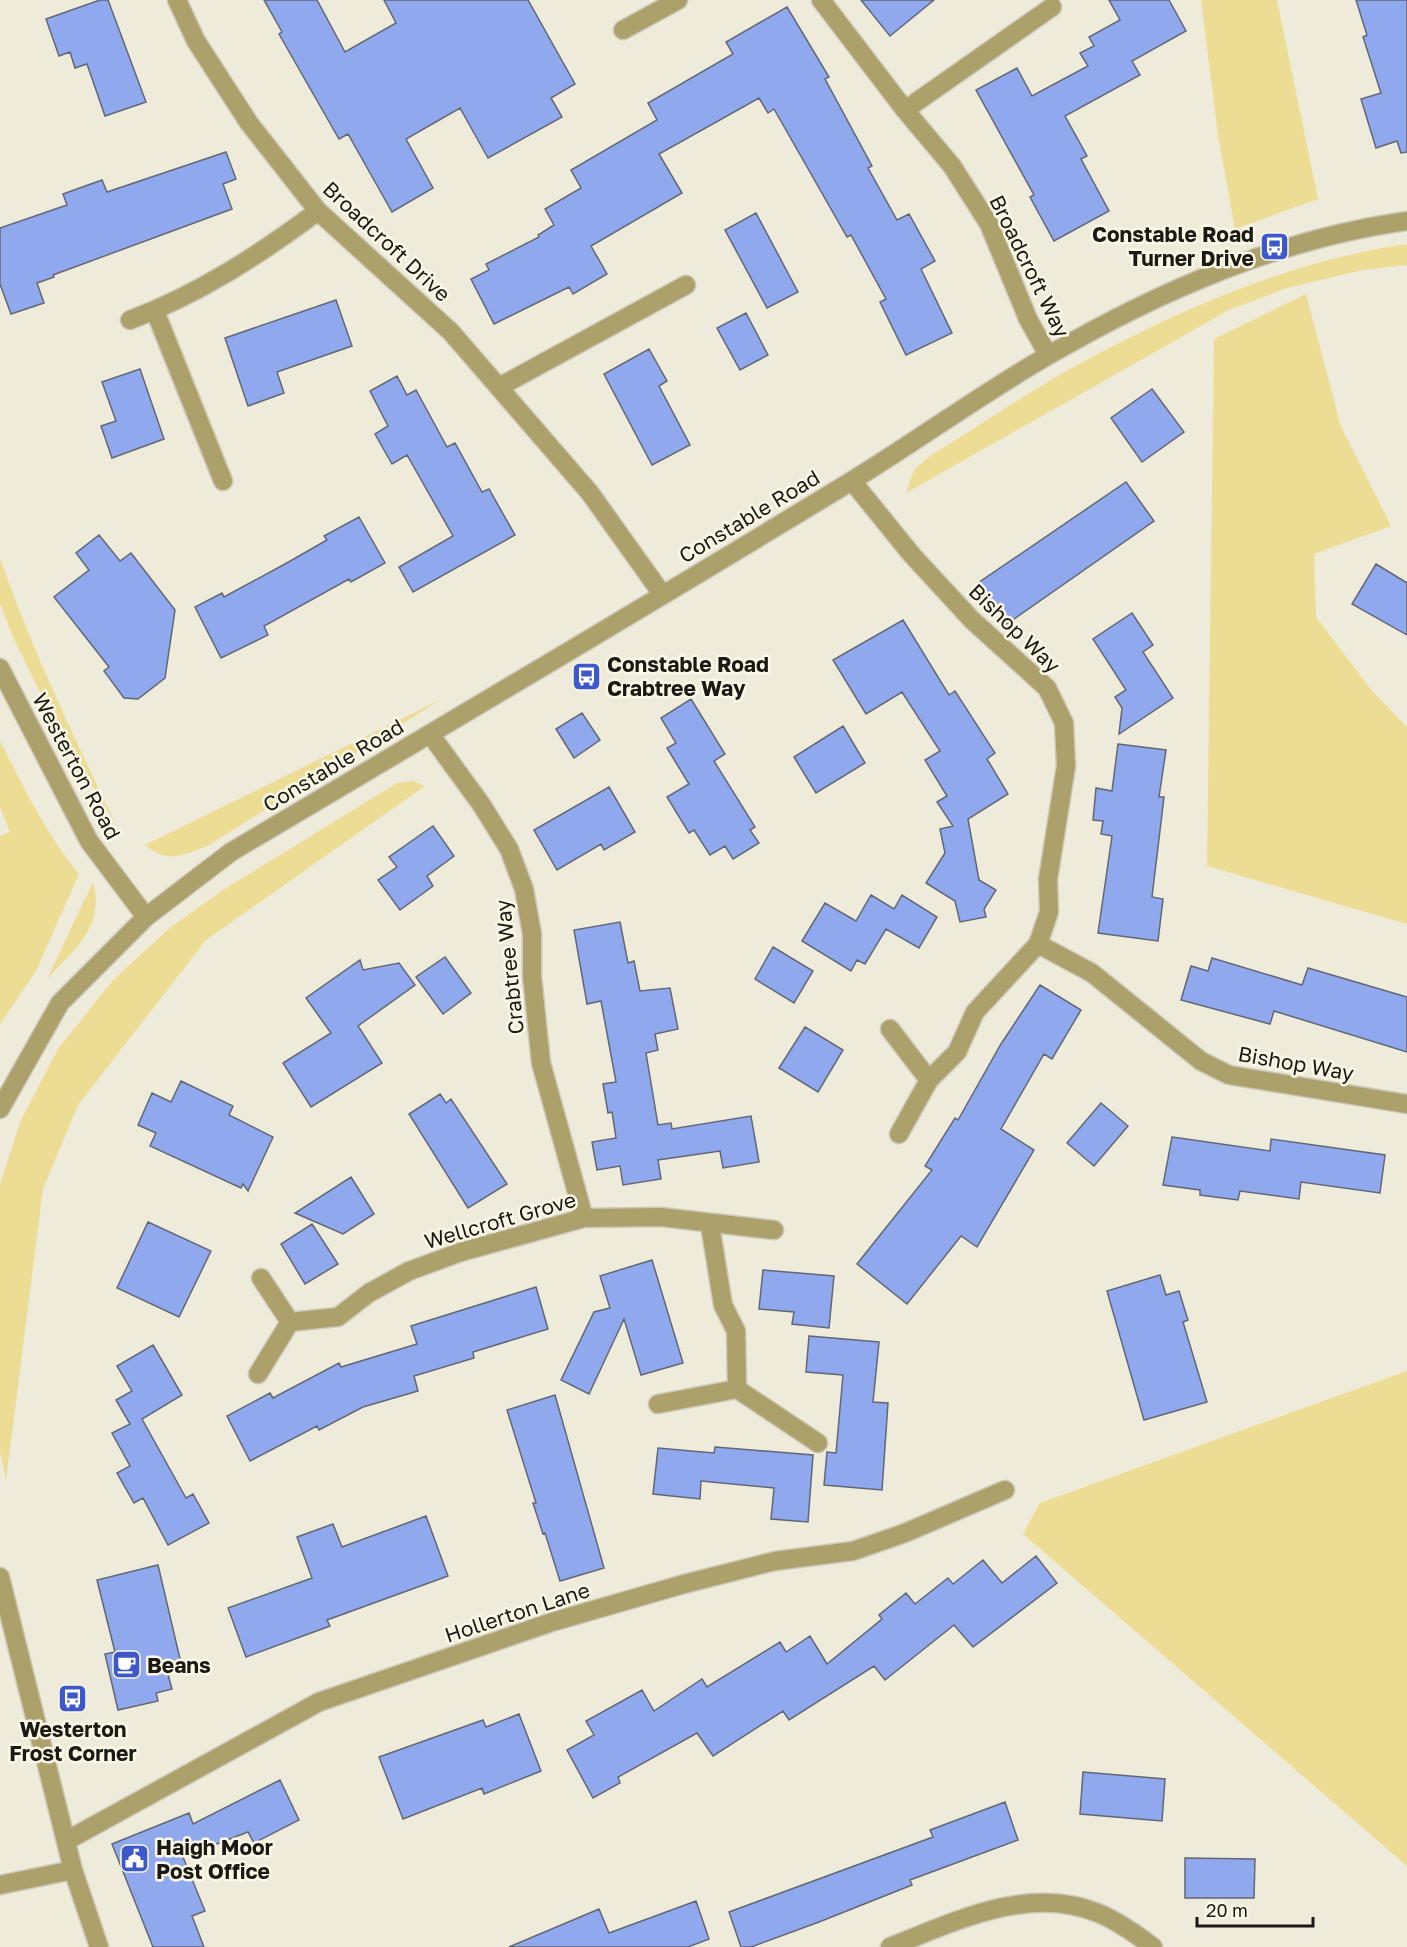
<svg xmlns="http://www.w3.org/2000/svg" width="1407" height="1947" font-family="'Golos Text',sans-serif">
<style>
.green{fill:#ecdc94}
.building{fill:#90a8ed;stroke:#626775;stroke-width:1.5}
.lines{fill:none;stroke-linecap:round;stroke-linejoin:round}
.minor-casing{stroke:#cdc9ba;stroke-width:21}
.tertiary-casing{stroke:#cdc9ba;stroke-width:21}
.minor{stroke:#ada16b;stroke-width:18}
.tertiary{stroke:#ada16b;stroke-width:18}
.labels{text-anchor:middle;dominant-baseline:central;stroke-width:5;stroke-linejoin:round;paint-order:stroke}
.poi-label{font-size:21px;font-weight:bold;fill:#1a1913;stroke:#fcf8e7;text-anchor:start}
.street-label{font-size:21px;fill:#1a1913;stroke:#fcf8e7}
</style>
<rect width="100%" height="100%" fill="#efebda"/>
<!-- green -->
<path class="green" d="M1201,0H1277L1318,199L1235,229L1218,135Z
M1407,244V265L1363,270L1287,288L1229,310L906,493L914,470L930,456C984,423 1038,385 1094,356C1192,304 1297,260 1407,244Z
M1306,294L1341,427L1391,526L1314,554L1316,617L1372,691L1407,727V924L1207,866L1214,339Z
M0,558C32,650 74,737 116,825L59,731L13,637L0,603Z
M440,700L209,845C185,855 167,864 145,845Z
M0,741C23,786 46,834 79,874L36,971L0,1024V836L10,832L0,807Z
M413,781L425,786L206,940L78,1105L43,1189L6,1480L0,1451V1184L21,1120L58,1049L113,980L171,927L223,890L397,783Z
M93,882C105,928 75,948 47,979Z
M1407,1371V1866L1023,1534L1040,1503Z"/>
<!-- building -->
<path class="building" d="M100,0H108L146,102L105,116L87,64L75,68L70,52L59,56L46,19Z
M264,0H317L345,52L396,23L384,0H528L575,84L551,98L562,117L488,158L460,108L406,139L433,188L392,212L348,134L339,139L279,34L282,32Z
M861,0H934L890,36Z
M1109,0H1169L1186,31L1132,61L1140,75L1065,116L1087,156L1081,159L1109,211L1054,241L1030,197L1034,195L976,90L1017,68L1032,96L1088,66L1080,53L1094,46L1089,37L1120,20Z
M1356,0H1407V152L1401,153L1397,141L1376,148L1361,99L1381,93L1363,37L1367,35Z
M787,7L829,77L825,79L872,166L868,168L897,220L909,214L935,261L921,269L952,333L906,355L880,302L886,299L851,235L847,237L774,109L768,113L759,98L659,154L682,193L591,246L607,274L573,294L569,287L494,324L471,279L489,270L486,264L539,237L538,235L554,225L545,209L581,188L571,170L657,120L648,103L733,54L726,42Z
M226,152L236,179L223,184L232,209L53,275L54,277L37,283L44,303L11,314L0,284V228L67,205L63,194L102,180L107,192Z
M756,213L798,292L767,308L725,230Z
M336,300L352,346L277,372L284,393L248,406L225,338Z
M746,313L768,355L740,370L717,328Z
M649,349L667,381L659,386L690,445L652,465L604,374Z
M140,369L164,439L112,458L101,426L116,421L102,382Z
M397,376L407,395L416,390L447,447L455,443L482,492L489,489L515,535L413,592L399,567L453,536L407,455L392,464L375,434L388,426L370,391Z
M1152,389L1184,432L1142,462L1111,418Z
M1126,482L1154,521L1007,624L978,583Z
M359,517L385,563L351,582L349,579L264,626L268,635L221,658L195,607L222,593L224,597L285,564L327,540L324,536Z
M99,535L120,561L131,553L175,610L165,678L138,699L124,698L104,671L109,667L54,597L89,570L76,553Z
M1376,564L1407,583V635L1352,604Z
M1132,613L1153,645L1143,652L1173,698L1119,734L1122,708L1115,697L1126,690L1093,639Z
M903,620L949,695L955,691L995,753L987,759L1008,794L968,819L979,880L996,890L984,909L986,917L960,922L955,901L926,883L945,853L940,829L953,826L937,802L947,796L925,760L940,751L902,692L866,714L833,660Z
M691,699L725,754L714,761L755,827L750,830L759,843L733,859L725,846L710,855L694,830L689,833L667,797L689,784L667,748L676,743L661,718Z
M582,713L600,740L574,758L556,729Z
M843,726L865,763L816,793L794,757Z
M1118,744L1166,750L1159,797H1164L1152,897L1163,899L1158,941L1098,933L1112,836L1101,834L1103,821L1093,820L1096,788L1112,791Z
M609,787L635,832L604,850L601,844L557,870L534,830Z
M433,826L454,856L427,876L433,886L400,910L378,880L397,867L389,857Z
M871,895L894,909L902,895L937,917L919,948L886,929L865,964L857,960L851,971L802,941L825,903L856,921Z
M620,922L628,963L634,961L640,991L670,988L678,1029L655,1034L658,1050L646,1053L658,1125L671,1123L672,1129L751,1116L759,1162L723,1168L720,1151L658,1160L661,1179L623,1185L620,1166L597,1170L592,1142L616,1138L612,1112L608,1113L603,1084L616,1082L601,1001L587,1004L574,930Z
M773,947L813,971L794,1003L755,979Z
M445,957L471,993L443,1014L416,977Z
M1212,958L1302,985L1308,968L1407,997V1052L1274,1011L1270,1024L1181,1000L1191,966L1208,971Z
M360,960L363,970L399,963L415,985L358,1026L382,1063L311,1107L283,1063L331,1033L306,998Z
M1040,985L1081,1010L1052,1059L1044,1054L1001,1129L1034,1150L977,1247L961,1236L907,1304L857,1264L932,1170L925,1166L955,1118L958,1120L1001,1044Z
M805,1027L843,1050L818,1092L779,1068Z
M181,1081L233,1106L229,1115L273,1137L248,1191L243,1184L241,1188L150,1146L156,1133L138,1125L152,1093L171,1102Z
M440,1094L446,1103L451,1099L507,1184L468,1208L409,1114Z
M1101,1103L1128,1126L1094,1166L1067,1143Z
M1172,1137L1270,1151L1271,1139L1385,1155L1380,1193L1301,1182L1299,1199L1240,1191L1238,1200L1200,1195V1190L1163,1185Z
M351,1177L374,1214L343,1234L295,1213Z
M148,1222L211,1251L179,1317L117,1288Z
M312,1224L338,1264L305,1284L281,1244Z
M652,1260L683,1363L641,1375L624,1319L589,1394L561,1380L594,1312L610,1308L600,1276Z
M763,1270L834,1276L829,1328L792,1324L794,1312L759,1309Z
M1160,1275L1166,1295L1179,1291L1188,1320L1183,1322L1207,1402L1144,1420L1107,1291Z
M536,1287L548,1329L473,1352L474,1358L414,1376L418,1391L363,1407L319,1430L317,1426L250,1461L227,1416L270,1393L273,1398L339,1363L341,1367L417,1344L411,1326Z
M809,1336L879,1342L873,1402L888,1403L882,1490L824,1485L827,1452L836,1453L843,1375L806,1372Z
M153,1345L182,1395L142,1419L186,1498L193,1494L209,1523L168,1545L143,1498L134,1503L117,1473L130,1466L112,1433L130,1424L116,1400L132,1391L117,1366Z
M555,1395L604,1568L560,1581L545,1533L543,1534L533,1503H536L507,1410Z
M715,1447L813,1455L808,1522L771,1519L774,1488L701,1481L700,1499L653,1494L658,1448L714,1453Z
M426,1516L448,1576L327,1620L330,1626L246,1657L228,1608L312,1578L297,1537L333,1524L342,1547Z
M1036,1556L1057,1583L973,1647L954,1625L885,1680L874,1666L789,1720L783,1711L713,1756L697,1733L618,1777L620,1783L593,1798L567,1750L594,1735L586,1721L642,1690L654,1711L702,1679L707,1687L780,1642L786,1652L810,1636L827,1664L882,1619L879,1615L906,1593L915,1604L948,1578L953,1584L983,1560L1002,1583Z
M158,1565L181,1663L166,1667L172,1689L156,1693L158,1701L118,1710L105,1654L115,1652L97,1580Z
M519,1714L541,1771L484,1794L482,1788L403,1819L379,1757L483,1720L486,1727Z
M1083,1772L1165,1779L1162,1821L1080,1814Z
M280,1780L299,1820L254,1843L248,1832L183,1857L205,1911L192,1916L204,1947H153L112,1844L189,1813L193,1824Z
M1005,1802L1018,1840L910,1880L912,1885L819,1922L751,1947H741L729,1912L933,1837L930,1830Z
M1185,1858L1255,1859L1254,1898H1185Z
M696,1901L709,1939L688,1947H509L599,1909L609,1933Z"/>
<g class="lines">
<defs>
<path id="minor" d="M177,0L196,41L249,123L318,211L451,332L590,493L662,594
M821,0L905,110L952,166L989,224L1028,319L1048,355
M623,30L678,0
M905,110L1052,7
M155,311L223,481
M130,320C199,294 259,255 318,211
M499,387L686,285
M852,481L912,555L972,620L1047,688L1064,723L1066,766L1048,879L1049,912L1038,944L975,1012L957,1052L929,1080L899,1134
M430,734L481,804L509,849L524,889L532,934V976L541,1063L584,1218
M1038,944L1092,973L1201,1061L1229,1075L1407,1104
M890,1029L929,1080
M710,1225L723,1305L736,1331L737,1389
M290,1322L338,1317L369,1293L409,1271L461,1252L584,1218L661,1217L774,1230
M258,1374L290,1322L261,1278
M658,1404L737,1389L818,1443
M66,1841L319,1702L552,1622L684,1584L775,1561L853,1551L905,1533L1005,1490
M890,1947C954,1922 1029,1884 1098,1913C1118,1921 1136,1934 1153,1947"/>
<path id="tertiary" d="M0,668L89,841L146,917
M0,1109L60,1003L146,917L231,852C438,729 645,607 850,482C917,441 981,394 1049,355C1161,290 1279,239 1407,221
M0,1577L73,1870L99,1947
M0,1885L73,1870"/>
</defs>
<!-- minor casing -->
<use href="#minor" class="minor-casing"/>
<!-- tertiary casing -->
<use href="#tertiary" class="tertiary-casing"/>
<!-- minor -->
<use href="#minor" class="minor"/>
<!-- tertiary -->
<use href="#tertiary" class="tertiary"/>
</g>
<!-- icons -->
<defs>
<symbol id="bus-square" viewBox="-11 -11 22 22"><rect x="-9" y="-9" width="18" height="18" rx="4" fill="#3d58ca" stroke="#fcf8e7"/><path d="M-5-6H5V4H4V6H2V4H-2V6H-4V4H-5ZM-3.5-4V0h7V-4ZM-3.5 1.2v1.5H-2V1.2ZM2 1.2v1.5H3.5V1.2Z" fill="#fff"/></symbol>
<symbol id="cafe-square" viewBox="-11 -11 22 22"><rect x="-9" y="-9" width="18" height="18" rx="4" fill="#3d58ca" stroke="#fcf8e7"/><path d="M-5.5-4.5H6V0H3Q3 3.5 0 3.5H-2.5Q-5.5 3.5-5.5 0ZM3-3.2v2h1.7v-2ZM-6 4.5H4V6H-6Z" fill="#fff"/></symbol>
<symbol id="civic-square" viewBox="-11 -11 22 22"><rect x="-9" y="-9" width="18" height="18" rx="4" fill="#3d58ca" stroke="#fcf8e7"/><path d="M-.6-6.5H3V-4.5H.6V-3L4-1V1h2V6H-6V1h2V-1L-.6-3ZM-1.2 2.5V6h2.4V2.5Z" fill="#fff"/></symbol>
</defs>
<g fill-rule="evenodd">
<use href="#bus-square" x="1258" y="230" width="33" height="33"/>
<use href="#bus-square" x="570" y="660" width="33" height="33"/>
<use href="#cafe-square" x="110" y="1648" width="33" height="33"/>
<use href="#bus-square" x="56" y="1682" width="33" height="33"/>
<use href="#civic-square" x="118" y="1842" width="33" height="33"/>
</g>
<g class="labels">
<!-- poi labels -->
<g class="poi-label">
<text x="1254" y="234" text-anchor="end">Constable Road<tspan x="1254" dy="24">Turner Drive</tspan></text>
<text x="607" y="664">Constable Road<tspan x="607" dy="24">Crabtree Way</tspan></text>
<text x="147" y="1665">Beans</text>
<text x="73" y="1729" text-anchor="middle">Westerton<tspan x="73" dy="24">Frost Corner</tspan></text>
<text x="156" y="1847">Haigh Moor<tspan x="156" dy="24">Post Office</tspan></text>
</g>
<!-- street labels -->
<g class="street-label">
<text transform="translate(387 241) rotate(43)">Broadcroft Drive</text>
<text transform="translate(1030 266) rotate(64)">Broadcroft Way</text>
<text transform="translate(749 516) rotate(-31)">Constable Road</text>
<text transform="translate(1015 628) rotate(44)">Bishop Way</text>
<text transform="translate(333 765) rotate(-31)">Constable Road</text>
<text transform="translate(77 766) rotate(62)">Westerton Road</text>
<text transform="translate(509 967) rotate(-96)">Crabtree Way</text>
<text transform="translate(1296 1063) rotate(10)">Bishop Way</text>
<text transform="translate(500 1220) rotate(-16)">Wellcroft Grove</text>
<text transform="translate(517 1612) rotate(-18)">Hollerton Lane</text>
</g>
</g>
<!-- scale -->
<path d="M1197 1917v9h116v-9" fill="none" stroke="#1a1913" stroke-width="3"/>
<text x="1206" y="1917" font-size="18" fill="#1a1913" stroke="#fcf8e7" stroke-width="4.5" paint-order="stroke">20 m</text>
</svg>
